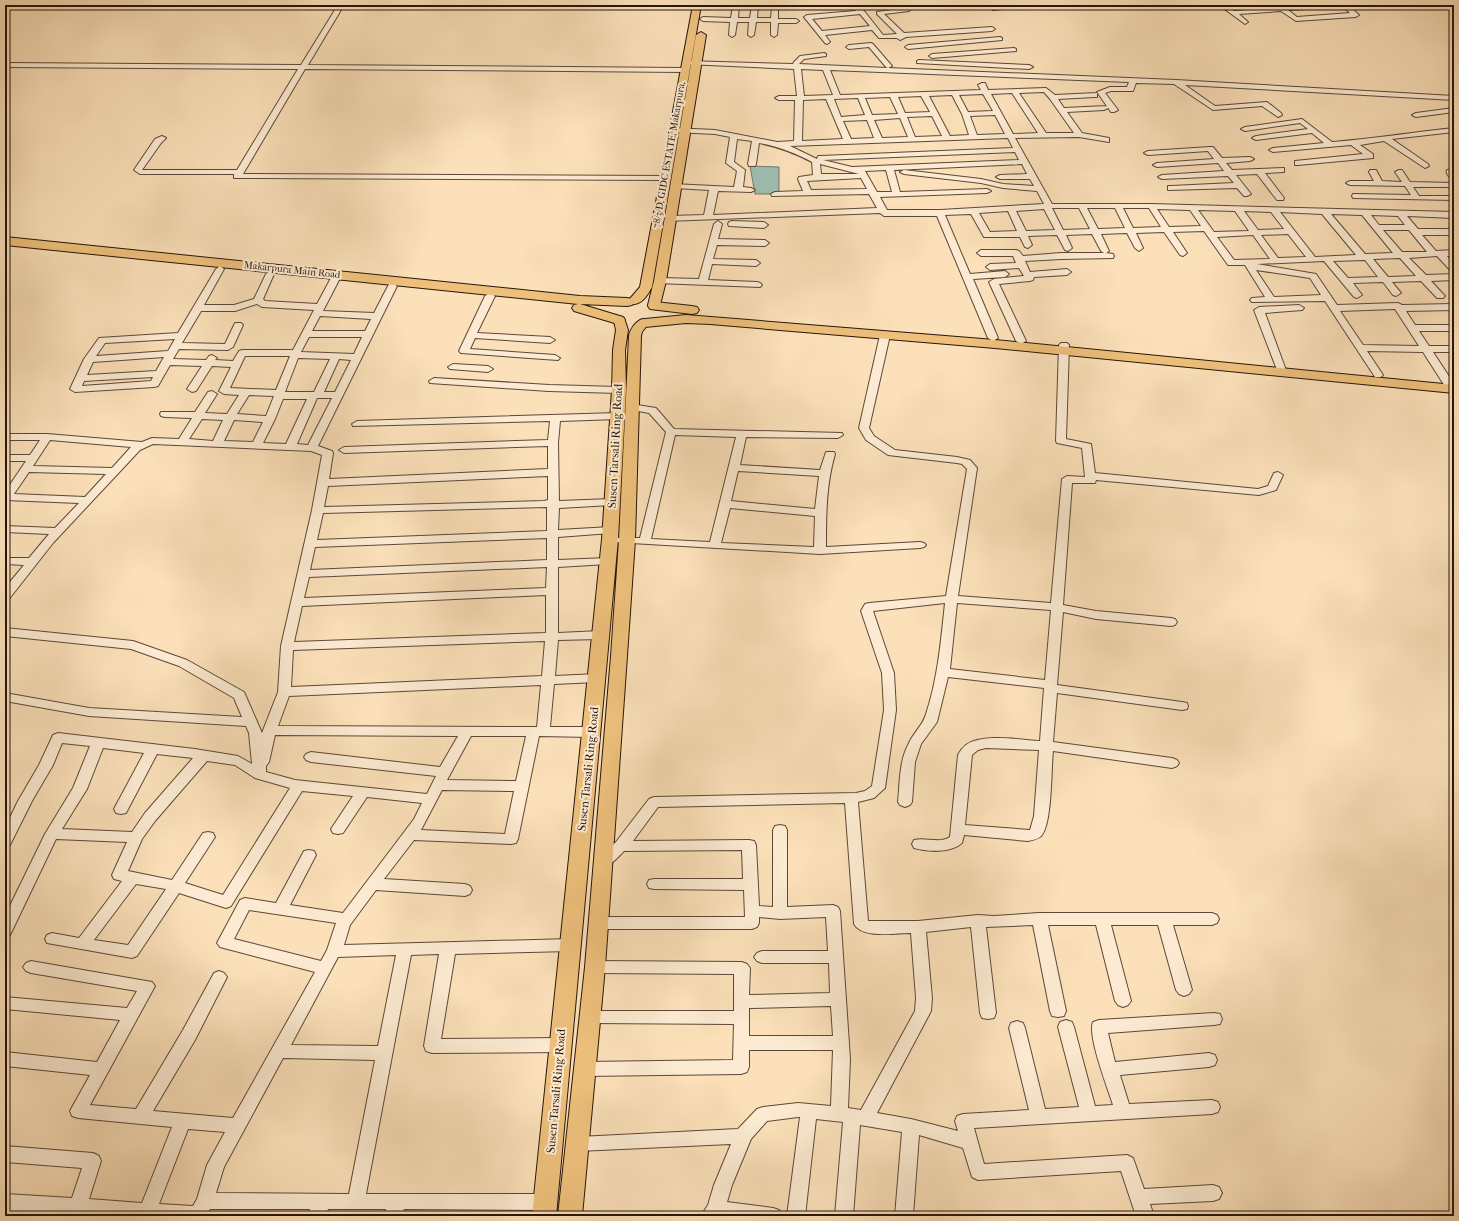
<svg xmlns="http://www.w3.org/2000/svg" width="1459" height="1221" font-family="'IM FELL French Canon',serif">
<style>
.water{fill:#9fbdb1;stroke:#6f7a6e}
.lines{fill:none;stroke-linecap:round;stroke-linejoin:round}
.minor-casing{stroke:#5c4836;stroke-width:2}
.major-casing{stroke:#27150a;stroke-width:2}
.highway-casing{stroke:#27150a;stroke-width:2}
.minor{fill:#fcebd2;fill-rule:evenodd}
.major{fill:#eec07c;fill-rule:evenodd}
.highway{fill:#eec07c;fill-rule:evenodd}
.labels{text-anchor:middle;dominant-baseline:central;stroke-width:4;stroke-linejoin:round;paint-order:stroke}
.far-street-label{font-size:10px;fill:#27150a;stroke:#fcebd2}
.street-label{font-size:12px;fill:#27150a;stroke:#fcebd2}
</style>
<rect width="100%" height="100%" fill="#fbe0b9"/>
<filter id="stains"><feTurbulence type="fractalNoise" baseFrequency=".005" numOctaves="4"/><feColorMatrix values="0 0 0 0 .2 0 0 0 0 .09 0 0 0 0 .02 0 0 0 .5 -.17"/></filter>
<radialGradient id="worn" r=".72"><stop offset=".6" stop-color="#630" stop-opacity="0"/><stop offset="1" stop-color="#630" stop-opacity=".3"/></radialGradient>
<!-- water -->
<path class="water" d="M750,166L779,167V194H755Z"/>
<g class="lines">
<defs>
<path id="minor" d="M338,5H344L308,65L684,68L688,70L684,72L305,69L243,174L665,176L669,178L665,180L237,178H234V174H140L134,170L155,139L162,136L166,138L161,143L142,170H237L298,69L5,67V63L301,65Z
M733,5H739L738,18H750L752,5H758L757,18H771L772,7L775,5L778,7V19H796L799,21L796,23H778L777,35L774,37L771,35V22H756L754,35L751,37L748,35L749,22H737L735,35L732,37L729,35L730,22L703,21L700,19L703,17L731,18Z
M779,5H790L780,7Z
M851,5H858L865,12L883,35L897,34L877,14V12L907,8L910,10L909,11L884,14L904,33L992,27L995,29L992,31L906,37L900,40L897,38H879L872,30L825,35L830,42L827,44L825,43L804,17L807,15L856,11ZM860,14L870,26L822,31L812,19Z
M1014,5L1013,7L1011,8L993,10L990,8L993,6Z
M1042,5H1054C1052,8 1044,8 1042,5Z
M1219,5H1226L1234,11L1276,8L1274,5H1281L1283,7L1309,5L1325,6L1322,8L1288,10L1297,17L1350,13L1341,5H1348L1359,15L1356,17L1296,21L1281,11L1239,14L1248,22L1245,24Z
M1360,5H1405L1402,7L1370,9Z
M1441,5H1454V8Z
M1000,37L1002,38V40L908,49L905,47L908,45Z
M871,43L873,44L892,66L888,68L1176,80L1454,96V100L1185,85L1215,106L1267,102L1281,113L1282,115L1278,117L1262,106L1213,110L1174,84L1136,83L1133,91H1111L1105,93L1118,110L1114,112H1111L1097,92L1110,87H1127L1129,82L830,70L840,95L981,90L978,85L982,83H985L988,90L1046,88L1055,95L1097,93V97H1094L1058,99L1064,108L1107,106L1108,108L1104,110L1067,112L1082,133L1109,138V142L1079,137L1015,138L1052,204H1151L1454,212V218L1407,216L1418,229H1454V235H1422L1436,251L1454,250V256H1447L1454,264V272L1451,271L1437,256L1409,258L1426,275L1454,274V280L1431,281L1443,294L1445,296L1443,298H1437L1421,281L1392,282L1401,293L1396,296L1393,295L1383,282L1353,283L1362,295L1357,298L1354,297L1324,261L1257,264L1316,274L1337,305L1398,303L1402,305L1454,304V310L1406,311L1415,325H1454V331H1419L1429,346H1454V352H1433L1454,384V392L1448,391L1423,352L1367,351L1383,375L1381,377H1375L1325,301L1252,302L1250,300L1252,298L1265,297L1245,265H1228L1204,231L1173,232L1187,253L1183,256L1180,255L1164,232L1136,233L1143,248L1139,251L1135,248L1127,233L1101,234L1109,251L1106,253L1113,254L1114,256L1113,258L1061,259L1025,261L1030,272L1067,269L1071,272L1067,275L1034,277L1033,280L1030,281L999,284L1026,341L1021,344L1016,341L989,282L994,279L1024,276L1019,268L990,270L986,267L990,264L1016,263L1013,256H981L977,253L981,250H1016L1019,251L1023,256L1061,253H1104L1101,251L1092,234L1066,235L1072,248L1068,251L1065,250L1057,235L1028,236L1032,245L1028,248L1025,247L1020,237H984L971,214L945,215L970,274L1005,271L1009,274L1005,277L973,279L998,338L993,341L988,338L937,216H884L880,213L667,221L666,219L667,217L670,216L704,215L709,190L675,188H672V184L734,187L737,171L726,163L730,137L715,134L675,132L671,130L672,128L715,130L777,142L794,141L795,100H779L775,98L779,96H797L794,69L686,64L684,63V61L793,64L794,62L800,56L824,53L826,54V56L804,59L799,64L888,68L886,67L869,47L849,49L846,47L849,45ZM801,69L823,70L833,95L804,96ZM1044,92L1050,99L1074,133H1046L1019,93ZM1012,93L1038,133L1013,134L991,94ZM983,94L993,111L968,112L959,95ZM952,95L962,114L969,135L950,136L929,96ZM921,96L930,112L905,113L898,97ZM890,97L898,114L872,115L865,98ZM858,98L865,115L841,117L834,99ZM826,99L843,139L802,141L803,100ZM995,115L1005,134L977,135L970,116ZM932,116L942,136L915,137L907,117ZM900,118L908,137L882,138L874,120ZM867,120L874,138L851,139L843,121ZM1008,138L1013,148L821,156H818L817,159L790,146ZM737,139L752,141L748,164L749,166H755L756,164L759,143C779,147 795,153 812,162L813,175L799,177L798,179L803,191L775,192L771,194L772,196L869,194L877,208L713,215L718,191L751,192L755,190L751,188L743,187L745,170L734,162ZM1015,152L1019,160L852,167L823,160ZM820,164L859,174H821ZM1022,164L1027,174L1000,175L996,177L1000,179H1030L1034,186L1003,184L981,179L904,170L900,172L904,174L981,183L1003,188L1037,191L1044,204L940,210H887L880,197L987,193L991,191L987,189L900,192L894,170ZM886,170L892,192H877L865,171ZM861,178L867,189L811,190L807,181ZM1052,208H1079L1090,229L1063,230ZM1087,208H1115L1125,228L1098,229ZM1123,208H1149L1161,227L1133,228ZM1044,209L1055,230L1026,231L1016,211ZM1157,209L1190,210L1201,226L1169,227ZM1198,210L1235,211L1249,231L1214,232ZM1008,211L1017,231L990,232L979,213ZM1244,211L1271,212L1284,229L1258,230ZM1280,212L1322,214L1356,255L1315,257ZM1331,214L1362,215L1393,253L1365,254ZM1371,215L1398,216L1405,225H1379ZM1383,230H1409L1427,252H1402ZM1288,234L1306,257L1278,258L1261,235ZM1253,235L1270,259L1234,260L1217,237ZM1400,258L1416,276L1388,277L1373,259ZM1365,260L1378,277L1348,278L1333,261ZM1256,270L1310,278L1321,295L1274,297ZM1395,309L1419,346L1363,345L1340,311Z
M1014,48L1016,49V51L932,58L929,56L932,54Z
M919,60L1029,65L1033,67L1029,69L917,63V61Z
M1454,108V112L1416,117L1412,115L1416,113Z
M1302,119L1332,142C1373,139 1413,132 1454,128V132L1392,139L1428,164L1429,166L1425,168L1384,141L1360,145L1373,154V158L1298,165H1295V161L1363,154L1351,145L1273,152L1269,150L1273,148L1324,143L1312,133L1256,140L1252,138L1256,136L1308,129L1300,123L1245,131L1241,129L1245,127Z
M1210,147H1213L1222,158L1250,157L1254,159L1250,161L1226,163L1232,170L1284,168V172L1265,173L1284,198L1283,200H1277L1257,174L1236,175L1251,194L1247,196H1244L1237,188L1168,190V186H1171L1234,183L1228,176L1162,179L1158,177L1162,175L1224,171L1218,163L1157,167L1153,165L1157,163L1214,159L1208,151L1148,155L1144,153L1148,151Z
M1370,170H1376L1382,181L1402,182L1395,172L1399,170H1402L1410,182L1454,183V187H1413L1419,196H1454V200L1353,198L1352,196L1353,194H1356L1411,195L1405,186L1350,185L1346,183L1350,181H1374L1369,172Z
M1447,170H1450L1454,172V179C1451,179 1445,174 1447,170Z
M718,221L722,224L718,239L765,240L769,243L765,246L717,245L713,259L756,260L760,263L756,266L712,264L708,280L757,282L760,283L762,285L760,287L657,283L655,281L657,279L660,278L699,279L714,224Z
M732,221L764,222L768,225L764,228L729,226L728,224L729,222Z
M220,266L224,269L204,305H234L254,299L266,274L270,271L274,274L263,299L265,301L317,304L331,278H337L339,280L323,311L374,313L389,284L392,283L397,286L318,446L332,451L333,453L329,479L548,469V446L344,453L339,450L344,447L548,440L550,421L353,426L352,424L357,421L618,413L623,416L618,419L560,421L558,443L559,501L612,499L618,502L612,505L559,508L558,530L611,527L615,528L617,530L615,532L611,533L558,537V560L608,558L612,559L614,561L612,563L608,564L558,567V633L601,631L605,632L607,635L605,638L601,639L558,640L555,676L597,674L601,675L603,678L601,681L597,682L554,684L550,727H591L596,729L598,732L596,735L591,737L539,736L518,839L516,843L511,844L414,840L384,879L465,884L470,886L472,890L470,894L465,896L376,890L350,925L344,945L570,939L575,941L578,945L575,949L570,951L455,954L441,1039L560,1038L566,1040L568,1045L566,1050L560,1052L432,1053L426,1051L424,1046L439,954L411,955L366,1194H546L552,1196L555,1202L552,1208L546,1210L404,1209L402,1216H384L386,1209H328L326,1216H308L310,1209H210L206,1216H66L67,1214L23,1211L21,1216H5V1194L72,1198L82,1168L5,1162V1146L93,1153L99,1156L101,1161L89,1199L142,1203L172,1127L78,1118L72,1116L70,1111L90,1075L5,1066V1052L97,1062L120,1020L5,1009V997L127,1008L137,991L31,973L26,971L23,967L26,963L31,961L152,982L155,986L90,1105L136,1109L183,1030L214,973L219,971L224,973L227,977L195,1040L153,1111L233,1118L315,972L220,947L217,943L240,900L245,898L276,903L304,851L309,850L314,851L316,855L290,905L343,913L414,819L422,803L367,797L343,833L338,834L333,833L331,829L353,796L302,791L231,906L226,908L179,893L137,956L132,958L47,943L45,939L47,935L52,933L79,938L122,881L114,879L112,875L127,842L56,839L12,931L10,935L5,937V916L45,834L73,788L90,746L62,743L53,765L32,801L10,845L5,846V828L18,801L39,765L53,735L58,733L195,749L238,756L252,764L249,733L246,726L89,716L5,701V693L89,708L242,717L234,698L179,666L131,649L5,636V628L133,641L187,660L244,692L262,733L278,692L281,646L312,510L322,455L311,451L153,444L140,450L53,543L9,599L5,600V588L24,565L5,564V558H29L49,534L5,532V526L55,528L79,503L5,500V492L26,461H5V455H30L40,440H5V434H47L142,442L152,438L179,439L192,418L165,417L161,416L160,414L161,412H195L208,392L212,391L217,394L205,413L227,414L239,395L224,394L219,391L231,367L212,366L196,391L192,392L187,389L202,366L170,365L158,386L154,387L75,392L70,389L84,359L99,338L178,333L216,269ZM257,304L262,307L314,310L293,350H242L239,351L233,361L215,360L217,358L212,355L209,356L206,360L173,359L179,349L228,350L233,347L243,325L241,323H235L225,344L182,343L201,311H235ZM320,316L371,319L365,331H312ZM309,337H362L354,354L301,352ZM175,339L168,351L96,356L105,343ZM245,356H290L276,390L230,388ZM164,357L156,371L87,375L93,362ZM298,358L330,359L314,392H285ZM339,359L351,360L335,392H324ZM153,377L151,381L82,386L84,381ZM249,395L274,396L266,416L237,414ZM317,398H332L308,445L297,444ZM283,399H307L286,444L263,443L275,419ZM202,419L223,420L213,441L189,439ZM234,420L263,422L253,442L224,441ZM50,440L131,447L112,468L33,466ZM29,472L106,474L85,497L14,494ZM548,476V500L544,501L324,507L328,486ZM547,507V531L317,540L323,513ZM547,538V560L310,570L315,547ZM547,567L546,588L304,598L309,577ZM546,595V633L294,642L302,606ZM545,641L542,676L291,687L293,650ZM541,685L537,727L278,726L289,696ZM275,735L458,736L440,767L311,752L306,754L304,757L306,760L311,762L436,776L427,794L295,780L266,772V766L269,762ZM471,736H526L516,781L447,780ZM103,748L144,753L114,809L116,813L121,814L126,813L157,754L193,758L145,813L132,832L62,829L87,789ZM207,761L235,765L255,778L290,788L223,895L185,883L215,837L213,833L208,832L203,833L172,880L128,871L142,839L155,821ZM442,790L514,791L505,834L421,830ZM136,884L166,889L128,945L94,940ZM249,910L336,923L327,950L321,961L234,939ZM396,955L378,1046L291,1045L338,957ZM283,1058L375,1060L349,1194L216,1193L224,1167ZM188,1129L225,1132L207,1165L197,1199L193,1206L159,1204Z
M490,293L495,296L477,333L550,337L555,340L550,343L475,338L470,349L555,355L560,358L558,360L461,353L459,351L485,296Z
M1299,305L1304,308L1302,310L1265,313L1287,373L1282,376L1279,375L1254,310L1259,307Z
M885,332L890,335L869,428L874,436L895,450L957,457L970,460L977,468L958,596L1051,603L1062,479L1067,476L1085,477L1082,448L1057,443L1056,441L1059,345L1061,343H1067L1069,345L1066,439L1091,444L1095,473L1258,489L1268,486L1274,473L1278,472L1283,475L1276,490L1259,495L1096,480L1095,483H1072L1063,605L1096,611L1171,618L1175,619L1177,622L1175,625L1171,626L1096,619L1063,612L1057,685L1182,702L1187,703L1188,706L1187,709L1182,710L1057,693L1053,742L1172,758L1177,760L1179,763L1177,766L1172,768L1053,751C1051,770 1052,822 1042,835C1039,839 1033,840 1028,841L964,835L962,843C951,853 928,852 914,848L912,844L914,840C925,837 940,844 950,837L958,755C960,751 962,748 966,745C982,733 1021,740 1040,741L1044,688L948,677L937,722L921,744L915,762L912,802L910,805L905,807L900,805L898,802C900,782 899,761 909,743C914,732 923,725 926,714C938,678 941,640 945,603L873,611L894,673L896,710L885,788L874,798L858,802L868,921H918L978,915L994,916L1039,913H1212L1217,915L1219,919L1217,923L1212,925H1173L1192,990L1189,994L1184,996L1179,994L1176,990L1158,925H1111L1131,1001L1128,1005L1123,1007L1118,1005L1115,1001L1096,925H1048L1066,1011L1064,1016L1058,1017L1052,1016L1050,1011L1033,925L986,927L996,1013L994,1018L988,1019L982,1018L980,1013L971,927L926,932L932,998L931,1011L877,1113L911,1119L958,1131L955,1121L957,1116L963,1114L1029,1110L1009,1028L1011,1023L1017,1021L1023,1023L1025,1028L1045,1109L1079,1107L1058,1027L1060,1022L1066,1020L1072,1022L1074,1027L1095,1106L1113,1105C1108,1089 1087,1035 1093,1022L1099,1020L1214,1013L1220,1014L1222,1019L1220,1024L1214,1025L1108,1033L1115,1062L1209,1053L1215,1055L1217,1060L1215,1065L1209,1067L1120,1075L1129,1104L1212,1100L1218,1102L1220,1107L1218,1112L1212,1114L974,1128L984,1164L1127,1155L1133,1158L1144,1189L1213,1185L1219,1187L1222,1193L1219,1199L1213,1201L1150,1204L1154,1216H1136L1121,1171L978,1180L972,1177L963,1148L919,1135L913,1216H895L902,1132L860,1125L853,1216H835L843,1122L816,1119L805,1216H787L800,1117H798L767,1121L751,1139L732,1185L727,1202L773,1208L779,1210L782,1216H701L708,1205L714,1185L731,1144L578,1151L572,1149L570,1144L572,1139L578,1137L738,1129L757,1109L763,1107L798,1103L831,1106L833,1050H749V1067L747,1072L741,1074L585,1076L579,1074L577,1069L579,1064L585,1062L733,1060L734,1024L590,1023L584,1022L582,1017L584,1012L590,1011H734V974L595,973L590,971L587,967L590,963L595,961L742,962L747,964L750,968L749,995L830,993L829,963H762L757,961L754,957L757,953L762,951H828L826,917L780,919L759,917V923L757,927L752,929H598L593,927L591,923L593,919L598,917H745L744,890L654,889L649,888L647,884L649,880L654,879H743L742,850L624,851C617,858 610,868 599,865L597,861L599,857L616,842L649,799L654,797L856,793L865,791L872,786L884,710L882,673L861,611L865,604L869,603L946,596L967,469L962,464L957,463L888,455L866,440L859,428L880,335ZM957,603L1051,610L1045,680L950,669ZM986,748L1039,750L1034,816L1030,830L965,825L972,755L978,750ZM845,803L854,924C862,939 896,933 911,933L916,998L915,1011L861,1110L848,1108L850,1059L840,911L838,907L833,905L787,907V830L785,826L780,825L775,826L773,830V907L759,906L756,845L754,841L749,840L633,841L658,807ZM831,1006L833,1036H749V1008Z
M453,364L488,366L493,369L488,372L450,369L448,367Z
M434,378L549,385L619,387L624,390L619,393L549,391L430,383L429,381Z
M631,404L656,408L674,429L842,433L843,435L838,438L746,437L740,465L820,470L826,452H834L835,454C826,485 826,515 826,547L920,542L924,543L926,545L924,547L920,548L820,554L614,542L612,540L614,538H640L666,432L649,413L627,409L626,407ZM675,435L736,437L710,542L651,539ZM738,471L819,476L815,509L731,501ZM730,508L815,516L814,547L721,543Z"/>
<path id="major" d="M693,5H701L652,287C647,296 641,306 630,304L628,301L640,287Z
M701,32L706,35L666,281L660,305L658,308H650L648,305L654,281L696,35Z
M620,317L624,318L628,330L625,350L626,390L618,539L556,1216H532L602,539L612,390L613,350L616,330L614,321L616,318Z
M643,319L647,320L649,323L642,332L641,336L635,540L627,656L605,967L582,1216H558L585,967L611,656L619,540L629,336C630,329 636,321 643,319Z"/>
<path id="highway" d="M5,237L580,296L627,298L632,299L634,302L632,305L627,306L580,304L623,317L625,320L623,323L618,324L574,311L572,308L574,305L578,304L5,245Z
M655,302L692,306L697,307L699,310L697,313L692,314L650,309L648,306L650,303Z
M686,315L995,340L1454,385V393L995,348L710,324L686,323L645,327L640,326L638,323L640,320L645,319Z"/>
</defs>
<!-- minor casing -->
<use href="#minor" class="minor-casing"/>
<!-- major casing -->
<use href="#major" class="major-casing"/>
<!-- highway casing -->
<use href="#highway" class="highway-casing"/>
<!-- minor -->
<use href="#minor" class="minor"/>
<!-- major -->
<use href="#major" class="major"/>
<!-- highway -->
<use href="#highway" class="highway"/>
</g>
<g class="labels">
<!-- far-street labels -->
<g class="far-street-label">
<text transform="translate(669 155) rotate(-80)">78/3/D, GIDC ESTATE, Makarpura,</text>
<text transform="translate(292 270) rotate(6)">Makarpura Main Road</text>
</g>
<!-- street labels -->
<g class="street-label">
<text transform="translate(615 446) rotate(-87)">Susen Tarsali Ring Road</text>
<text transform="translate(588 769) rotate(-84)">Susen Tarsali Ring Road</text>
<text transform="translate(556 1091) rotate(-85)">Susen Tarsali Ring Road</text>
</g>
</g>
<!-- margin -->
<rect width="1459" height="1221" fill="none" stroke="#fbe0b9" stroke-width="20"/>
<rect x="6" y="6" width="1447" height="1209" fill="none" stroke="#27150a" stroke-width="2"/>
<rect x="10" y="10" width="1439" height="1201" fill="none" stroke="#27150a"/>
<rect width="100%" height="100%" filter="url(#stains)"/>
<rect width="100%" height="100%" fill="url(#worn)"/>
</svg>
